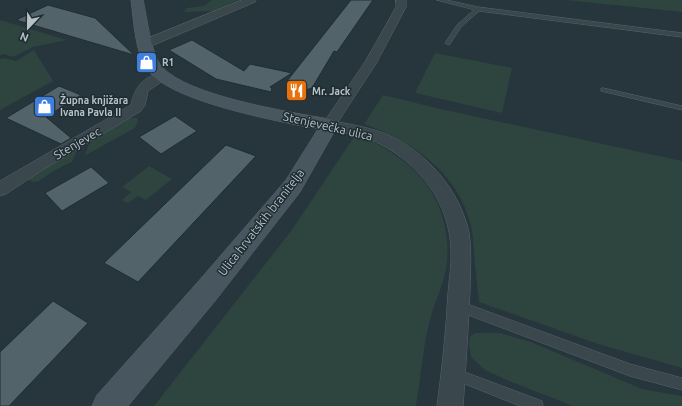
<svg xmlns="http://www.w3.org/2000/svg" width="682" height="406" font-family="Ubuntu,sans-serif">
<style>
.green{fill:#2e443e}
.building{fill:#52636a;stroke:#212e34}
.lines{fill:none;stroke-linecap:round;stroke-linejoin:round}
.lane-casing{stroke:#58656b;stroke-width:1}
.street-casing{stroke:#58656b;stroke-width:1}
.secondary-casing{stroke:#58656b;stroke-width:1}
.lane{fill:#3a474c;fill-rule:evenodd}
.street{fill:#3a474c;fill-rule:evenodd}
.secondary{fill:#48575f;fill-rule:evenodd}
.labels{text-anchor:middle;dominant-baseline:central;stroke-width:3;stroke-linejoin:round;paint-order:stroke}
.far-poi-label{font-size:10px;font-weight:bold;fill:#b6c2c8;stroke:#1f2c32;text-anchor:start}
.street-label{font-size:12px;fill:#b6c2c8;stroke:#1f2c32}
</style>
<rect width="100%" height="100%" fill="#26363c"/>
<!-- green -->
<path class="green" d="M212,0H238L214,11L184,12L187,8L204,6Z
M566,0H682V12Z
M0,20L67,40L33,47L13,57L3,54L0,56Z
M34,50L53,81L0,110V59L3,58L16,61Z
M435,53L512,68L502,113L415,93Z
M383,95L441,109L682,161V368L598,344L479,302C477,285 475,267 474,250C473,242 473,234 471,226C458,173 413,141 364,124Z
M129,118H137L138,121L135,128L84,156L91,140Z
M354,137C371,138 388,150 402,160C434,183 451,222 447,261C446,280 436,298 431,316C423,345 421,376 416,406H154L291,231Z
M78,148L72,162L69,163L52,172L39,181L33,182L24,179Z
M149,166L172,179L146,200L138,196L128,203L122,200L131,192L122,187Z
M476,333H500L531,342L642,389L682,396V406H573L509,381L485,370L471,357L469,343L470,336Z"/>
<!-- building -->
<path class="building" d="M351,0H373L337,52L334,51L312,88L296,93L287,81Z
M48,5L95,18L134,55L16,20Z
M192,40L244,71L250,64L292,73L270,87L272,88L271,92L216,79L169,50Z
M59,86L81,95L46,117L71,138L61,144L6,118Z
M175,116L197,131L161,154L139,137Z
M226,145L256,156L138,282L104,263Z
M91,167L109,183L62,211L45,193Z
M53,301L88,323L9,406H0V352Z"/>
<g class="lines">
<defs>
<path id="lane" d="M437,0H446L478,7L682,33V37L479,11L461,27L450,44L448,45L445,43L457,25L474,10Z
M603,88L682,106V110L601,91V89Z
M459,301L630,364L682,378V390L630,376L455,310L454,306L455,302Z
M454,368L542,401L543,406H520L450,378L448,374L450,370Z"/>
<path id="street" d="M242,0H256L255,2L149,47H141L139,44L141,41Z
M396,0H406V7L377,62L338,122C354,125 371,128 386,134C426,151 460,190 469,233C472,252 470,271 470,291C468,329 466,367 463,406H437C442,369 446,332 448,294C449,279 452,264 451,249C449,203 421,166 382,145C364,135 343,134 324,128L322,125L365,62L396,7Z
M163,72L168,73L170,76L148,91L145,105L141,111L39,172L6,194L0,196V181L131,105C135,86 143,77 163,72Z"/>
<path id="secondary" d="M131,0H143C147,17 151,55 162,67C188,96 289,112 329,119L335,121L338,125L300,192L215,301L128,406H92L97,395L197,283L286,180L318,129C277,121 178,103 150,73C135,57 134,21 131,0Z"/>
</defs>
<!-- lane casing -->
<use href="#lane" class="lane-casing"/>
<!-- street casing -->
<use href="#street" class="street-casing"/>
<!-- secondary casing -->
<use href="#secondary" class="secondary-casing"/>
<!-- lane -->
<use href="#lane" class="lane"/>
<!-- street -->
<use href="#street" class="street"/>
<!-- secondary -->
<use href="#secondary" class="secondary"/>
</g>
<!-- icons -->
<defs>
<symbol id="shop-square" viewBox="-11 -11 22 22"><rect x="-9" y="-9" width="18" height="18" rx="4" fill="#3f7fe0" stroke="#1f2c32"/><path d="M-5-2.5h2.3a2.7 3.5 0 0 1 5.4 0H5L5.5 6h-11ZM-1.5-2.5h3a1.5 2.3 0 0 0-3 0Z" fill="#fff"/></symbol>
<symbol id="restaurant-square" viewBox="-11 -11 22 22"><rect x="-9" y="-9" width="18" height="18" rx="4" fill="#e8710a" stroke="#1f2c32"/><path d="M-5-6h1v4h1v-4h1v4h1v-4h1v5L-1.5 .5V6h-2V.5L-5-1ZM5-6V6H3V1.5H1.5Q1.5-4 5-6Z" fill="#fff"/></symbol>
</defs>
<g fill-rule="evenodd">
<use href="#shop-square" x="134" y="50" width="25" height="25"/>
<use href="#restaurant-square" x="284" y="78" width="25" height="25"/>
<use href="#shop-square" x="32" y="94" width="25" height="25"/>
</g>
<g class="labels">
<!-- far-poi labels -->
<g class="far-poi-label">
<text x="162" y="62">R1</text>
<text x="312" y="91">Mr. Jack</text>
<text x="60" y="100">Župna knjižara<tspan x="60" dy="12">Ivana Pavla II</tspan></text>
</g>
<!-- street labels -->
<g class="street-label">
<text transform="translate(328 126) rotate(13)">Stenjevečka ulica</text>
<text transform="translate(77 143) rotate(-30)">Stenjevec</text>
<text transform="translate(261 222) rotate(-52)">Ulica hrvatskih branitelja</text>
</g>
</g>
<!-- north arrow -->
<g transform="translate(28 28) rotate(202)" stroke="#1f2c32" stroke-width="3" paint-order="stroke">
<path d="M0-3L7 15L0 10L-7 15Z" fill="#b6c2c8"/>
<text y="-6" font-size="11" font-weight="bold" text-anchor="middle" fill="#b6c2c8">N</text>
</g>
</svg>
